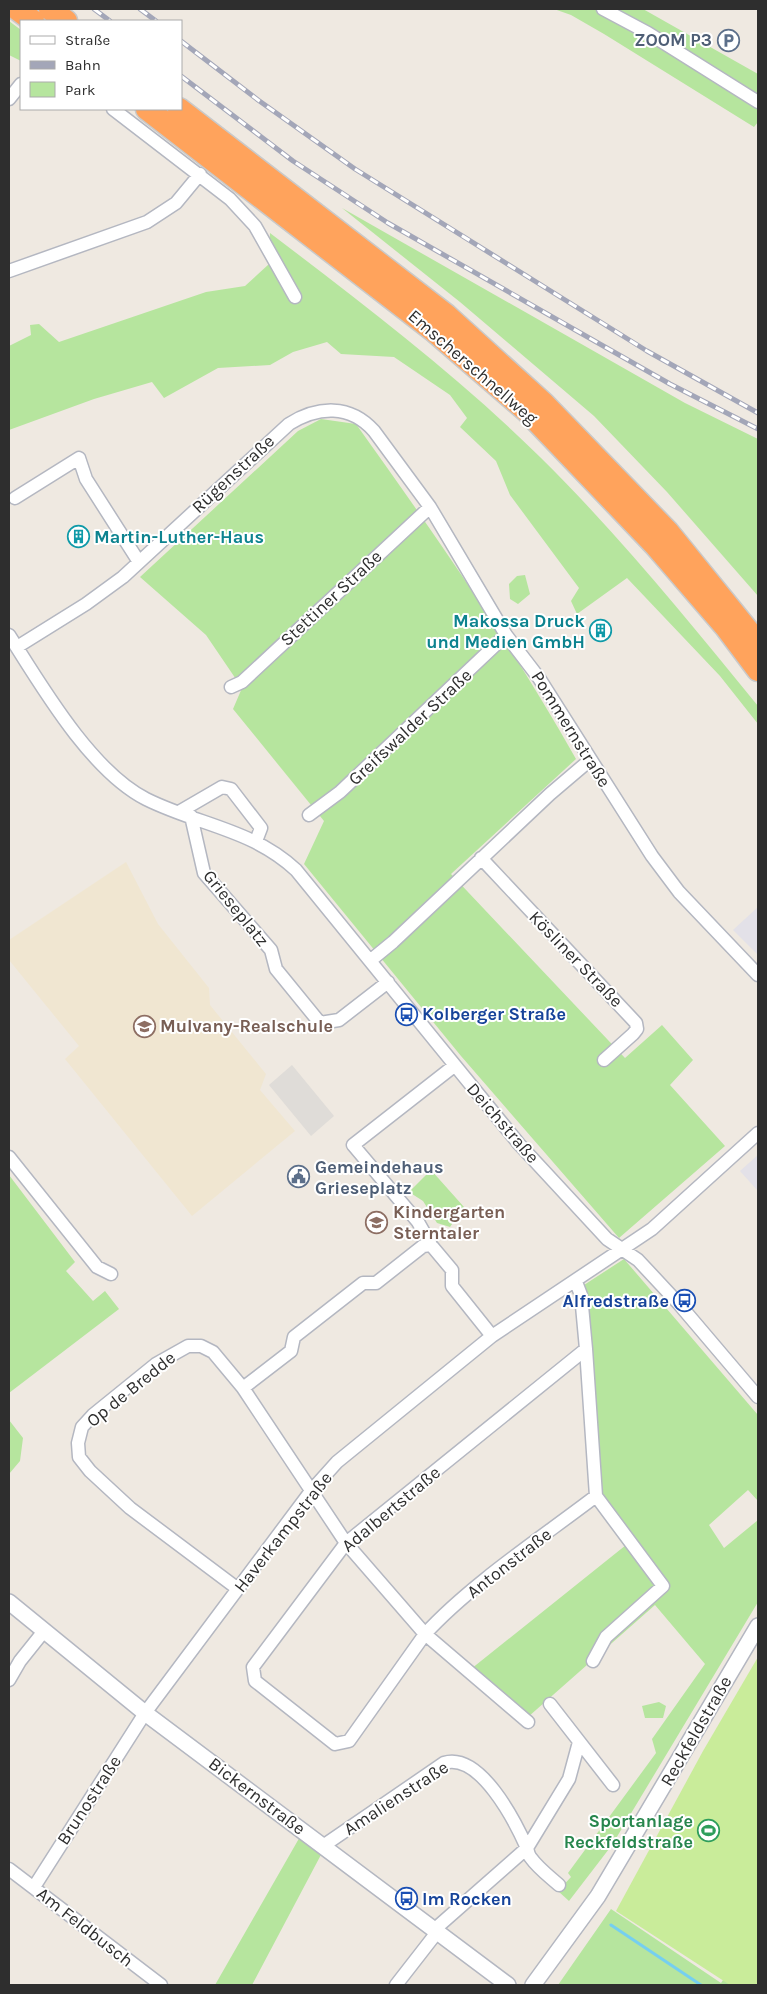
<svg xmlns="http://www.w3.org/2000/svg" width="767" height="1994" font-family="Karla,sans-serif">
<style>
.industrial{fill:#e3e1e8}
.education{fill:#f0e6d1}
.green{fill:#b6e59e}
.pitch{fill:#c9ec9a}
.plaza{fill:#dfdcd8}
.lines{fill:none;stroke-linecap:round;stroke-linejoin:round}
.stream{stroke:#75cff0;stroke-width:3}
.minor-casing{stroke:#b4b7c1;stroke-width:15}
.tertiary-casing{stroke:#b4b7c1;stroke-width:18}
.motorway-casing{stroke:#c9c9c9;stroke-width:25}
.minor{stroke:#fff;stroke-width:12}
.tertiary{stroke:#fff;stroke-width:15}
.motorway{stroke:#ffa35c;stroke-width:22}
.rail-casing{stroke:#a3a6b8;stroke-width:5}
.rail{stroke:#fff;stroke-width:3;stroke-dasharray:9;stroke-linecap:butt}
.labels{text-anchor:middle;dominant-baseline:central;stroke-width:4;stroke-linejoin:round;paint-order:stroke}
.service-label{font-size:18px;font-weight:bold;fill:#4e5e75;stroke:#fff;text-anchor:end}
.street-label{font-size:18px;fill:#2e2e2e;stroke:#fff}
.culture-label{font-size:18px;font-weight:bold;fill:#0d838f;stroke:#fff;text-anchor:start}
.transit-label{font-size:18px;font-weight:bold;fill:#164399;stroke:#fff;text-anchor:start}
.education-label{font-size:18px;font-weight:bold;fill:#785e54;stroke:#fff;text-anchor:start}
.leisure-label{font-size:18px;font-weight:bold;fill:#27864d;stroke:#fff;text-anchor:end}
</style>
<rect width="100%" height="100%" fill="#efe9e1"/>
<!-- industrial -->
<path class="industrial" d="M758,907V955L733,930Z
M758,1155V1191L740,1171Z"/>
<!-- education -->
<path class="education" d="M126,862L158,924L209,988L210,1005L266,1074L260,1090L295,1131L192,1216L65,1059L79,1046L9,960V940Z"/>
<!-- green -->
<path class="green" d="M554,9H643L758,74V122L754,127L604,34L571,15Z
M9,21L21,30V61L9,55Z
M342,208L685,403L758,439V596L667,492L594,416L460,302Z
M270,233C362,303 457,375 540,457C619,535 688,620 758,706V724L720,676L627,578L577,614L571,601L579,588L510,495L496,461L460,427L467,418L450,395L394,357L341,354L327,342L293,352L270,365L218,368L164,398L152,382L94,399L9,430V346L31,335L30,325L39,324L59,342L206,292L245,286L269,264Z
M321,419L356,424C434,533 510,642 576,759L451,874L625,1058L662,1025L693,1060L670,1085L725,1146L619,1238L461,1056L304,864L324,821L233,709L242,688L206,635L140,577L298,431Z
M525,575L530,594L518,604L510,599L509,584L517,576Z
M431,1170L464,1207L450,1227L437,1223L423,1201L409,1192Z
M9,1175L75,1262L66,1271L93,1301L105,1291L119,1309L9,1393Z
M624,1259L758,1415V1501L748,1490L709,1525L724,1548L758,1520V1602L612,1845L569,1901L558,1891L571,1877L568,1873L656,1753L652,1739L705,1664L655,1605L528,1717L471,1669L631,1541L602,1497L584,1285Z
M9,1420L23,1438L20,1461L9,1474Z
M659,1702L666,1706L663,1718H645L642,1706Z
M301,1835L323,1851L252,1985H215Z
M611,1909L721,1983L725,1977L749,1985H558Z"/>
<!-- pitch -->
<path class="pitch" d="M758,1657V1985H730L616,1911L703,1751Z"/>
<!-- plaza -->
<path class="plaza" d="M292,1065L334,1116L311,1136L269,1085Z"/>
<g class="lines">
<!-- stream -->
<path class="stream" d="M611,1925L701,1985"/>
<defs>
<path id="minor" d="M603,9L648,33L758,102
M9,99L21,84
M113,109L230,199L255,226L295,297
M9,271L147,222L176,203L200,174
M15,498L79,458L86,479L139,562
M9,635C42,687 91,771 146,799C198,825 252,829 296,870L519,1144L607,1239L638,1260L679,1304L758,1397
M17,647L86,604L123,577L289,424C318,406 350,404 374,431L430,507L506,635L539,678L652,856L679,892L758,975
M231,687L242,682L430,507
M179,812L222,787L231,789L261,828L256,841
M309,815L340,792L506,635
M191,816L204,873L271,950L276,969L320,1023L339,1020L388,982
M481,858L636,1023L637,1029L633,1034L604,1060
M371,960L393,942L550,794L590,760
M454,1066L353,1145L418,1222L431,1245L452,1270V1286L492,1336
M9,1157L97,1267L111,1274
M576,1282L581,1295L586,1349L596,1496L663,1586L606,1637L593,1661
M586,1349L346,1543L253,1667L255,1681L335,1744L349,1741L425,1634C471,1584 541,1538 596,1496
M243,1388L291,1351L294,1337L363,1283H376L423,1246L431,1245
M238,1589L130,1508L90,1471L79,1457L78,1443L82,1427L93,1415L156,1364L188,1346H201L213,1352L243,1388L346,1543L425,1634L528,1722
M9,1680L20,1661L44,1631
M550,1704L613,1785
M323,1846L444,1763C480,1752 515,1821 527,1848C528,1851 528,1855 531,1858C538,1868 550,1877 559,1885
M9,1869L161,1985
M34,1887L145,1713L311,1491L337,1462L492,1336L652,1229L758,1133
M435,1929L527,1848L569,1779L579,1742
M396,1985L438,1931"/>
<path id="tertiary" d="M9,1602L145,1713L508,1985
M533,1985L598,1896L758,1626"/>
<path id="motorway" d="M17,9L33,21
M50,9L66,21
M147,109L433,330L528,412L656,546L725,626L758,670
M179,109L446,315L543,403L668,532L758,643"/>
</defs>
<!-- minor casing -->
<use href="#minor" class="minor-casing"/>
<!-- tertiary casing -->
<use href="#tertiary" class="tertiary-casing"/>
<!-- motorway casing -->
<use href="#motorway" class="motorway-casing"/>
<!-- minor -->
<use href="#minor" class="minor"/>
<!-- tertiary -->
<use href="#tertiary" class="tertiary"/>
<!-- motorway -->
<use href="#motorway" class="motorway"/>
<defs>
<path id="rail" d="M94,9L110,21
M140,9L156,21
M181,41L258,100L355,169L647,351L758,413
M181,76L293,161L388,223L670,384L758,429"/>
</defs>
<!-- rail casing -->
<use href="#rail" class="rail-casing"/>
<!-- rail -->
<use href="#rail" class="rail"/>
</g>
<!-- icons -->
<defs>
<symbol id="parking-ring" viewBox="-11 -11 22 22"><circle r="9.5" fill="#fff" stroke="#5c6f8a" stroke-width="1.5"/><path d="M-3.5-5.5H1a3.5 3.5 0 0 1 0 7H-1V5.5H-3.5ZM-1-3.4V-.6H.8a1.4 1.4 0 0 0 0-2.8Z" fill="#5c6f8a"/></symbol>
<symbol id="building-ring" viewBox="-11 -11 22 22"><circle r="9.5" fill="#fff" stroke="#0f9aa8" stroke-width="1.5"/><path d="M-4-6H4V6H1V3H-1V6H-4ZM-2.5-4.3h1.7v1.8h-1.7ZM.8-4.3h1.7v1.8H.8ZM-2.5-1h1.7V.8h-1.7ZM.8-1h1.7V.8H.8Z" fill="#0f9aa8"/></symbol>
<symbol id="bus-ring" viewBox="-11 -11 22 22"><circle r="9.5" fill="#fff" stroke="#1a4fb4" stroke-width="1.5"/><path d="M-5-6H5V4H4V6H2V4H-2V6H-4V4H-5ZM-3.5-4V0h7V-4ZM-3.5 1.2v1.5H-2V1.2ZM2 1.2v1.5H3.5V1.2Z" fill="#1a4fb4"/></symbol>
<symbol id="school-ring" viewBox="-11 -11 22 22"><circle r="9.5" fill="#fff" stroke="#8d6e63" stroke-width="1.5"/><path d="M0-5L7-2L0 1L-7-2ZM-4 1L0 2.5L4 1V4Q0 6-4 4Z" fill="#8d6e63"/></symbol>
<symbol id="civic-ring" viewBox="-11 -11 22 22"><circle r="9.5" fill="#fff" stroke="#5c6f8a" stroke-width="1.5"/><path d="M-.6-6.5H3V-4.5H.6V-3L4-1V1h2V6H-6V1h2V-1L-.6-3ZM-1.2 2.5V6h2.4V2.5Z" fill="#5c6f8a"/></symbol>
<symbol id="stadium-ring" viewBox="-11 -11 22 22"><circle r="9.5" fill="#fff" stroke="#2e9e5b" stroke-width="1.5"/><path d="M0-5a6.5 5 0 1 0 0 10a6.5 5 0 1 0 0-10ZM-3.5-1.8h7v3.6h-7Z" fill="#2e9e5b"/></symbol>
</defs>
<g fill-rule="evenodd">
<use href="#parking-ring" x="716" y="28" width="25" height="25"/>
<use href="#building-ring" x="66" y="524" width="25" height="25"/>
<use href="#building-ring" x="588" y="618" width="25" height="25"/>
<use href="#bus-ring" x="394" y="1002" width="25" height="25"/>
<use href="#school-ring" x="132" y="1014" width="25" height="25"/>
<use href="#civic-ring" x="286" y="1164" width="25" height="25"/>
<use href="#school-ring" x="364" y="1210" width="25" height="25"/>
<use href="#bus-ring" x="672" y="1288" width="25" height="25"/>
<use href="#stadium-ring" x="696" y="1818" width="25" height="25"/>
<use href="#bus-ring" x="394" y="1886" width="25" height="25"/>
</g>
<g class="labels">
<!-- service labels -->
<g class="service-label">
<text x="712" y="40">ZOOM P3</text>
<text x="315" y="1167" text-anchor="start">Gemeindehaus<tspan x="315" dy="21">Grieseplatz</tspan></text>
</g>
<!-- street labels -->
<g class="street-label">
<text transform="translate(473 367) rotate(41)">Emscherschnellweg</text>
<text transform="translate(233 474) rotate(-43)">Rügenstraße</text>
<text transform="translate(331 598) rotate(-43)">Stettiner Straße</text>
<text transform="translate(410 727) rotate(-43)">Greifswalder Straße</text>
<text transform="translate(571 729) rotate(58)">Pommernstraße</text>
<text transform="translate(236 908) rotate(51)">Grieseplatz</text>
<text transform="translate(576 959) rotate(46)">Kösliner Straße</text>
<text transform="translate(503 1123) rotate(49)">Deichstraße</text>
<text transform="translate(131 1389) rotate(-39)">Op de Bredde</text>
<text transform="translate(391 1509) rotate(-40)">Adalbertstraße</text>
<text transform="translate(283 1532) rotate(-52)">Haverkampstraße</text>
<text transform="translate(509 1563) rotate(-38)">Antonstraße</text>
<text transform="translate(696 1731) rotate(-60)">Reckfeldstraße</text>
<text transform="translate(257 1796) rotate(37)">Bickernstraße</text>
<text transform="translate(396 1798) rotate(-33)">Amalienstraße</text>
<text transform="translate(89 1800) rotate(-57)">Brunostraße</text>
<text transform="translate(85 1927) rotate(38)">Am Feldbusch</text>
</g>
<!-- culture labels -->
<g class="culture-label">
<text x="94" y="537">Martin-Luther-Haus</text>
<text x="585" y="621" text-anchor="end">Makossa Druck<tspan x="585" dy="21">und Medien GmbH</tspan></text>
</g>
<!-- transit labels -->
<g class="transit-label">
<text x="422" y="1014">Kolberger Straße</text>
<text x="669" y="1301" text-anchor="end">Alfredstraße</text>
<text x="422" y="1899">Im Rocken</text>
</g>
<!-- education labels -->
<g class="education-label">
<text x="160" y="1026">Mulvany-Realschule</text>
<text x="393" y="1212">Kindergarten<tspan x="393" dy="21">Sterntaler</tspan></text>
</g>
<!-- leisure labels -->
<g class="leisure-label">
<text x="693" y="1821">Sportanlage<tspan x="693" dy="21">Reckfeldstraße</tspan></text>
</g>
</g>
<!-- border -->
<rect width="767" height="1994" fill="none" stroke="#2e2e2e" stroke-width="20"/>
<!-- legend -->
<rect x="20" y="20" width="162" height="90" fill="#ffffff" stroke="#ababab"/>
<rect x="30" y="36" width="25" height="8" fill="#ffffff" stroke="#ababab"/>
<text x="65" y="45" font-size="15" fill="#2e2e2e">Straße</text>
<rect x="30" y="61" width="25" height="8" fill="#a3a6b8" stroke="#ababab"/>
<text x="65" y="70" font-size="15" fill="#2e2e2e">Bahn</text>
<rect x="30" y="82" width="25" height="15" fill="#b6e59e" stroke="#ababab"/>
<text x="65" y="95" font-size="15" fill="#2e2e2e">Park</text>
</svg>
